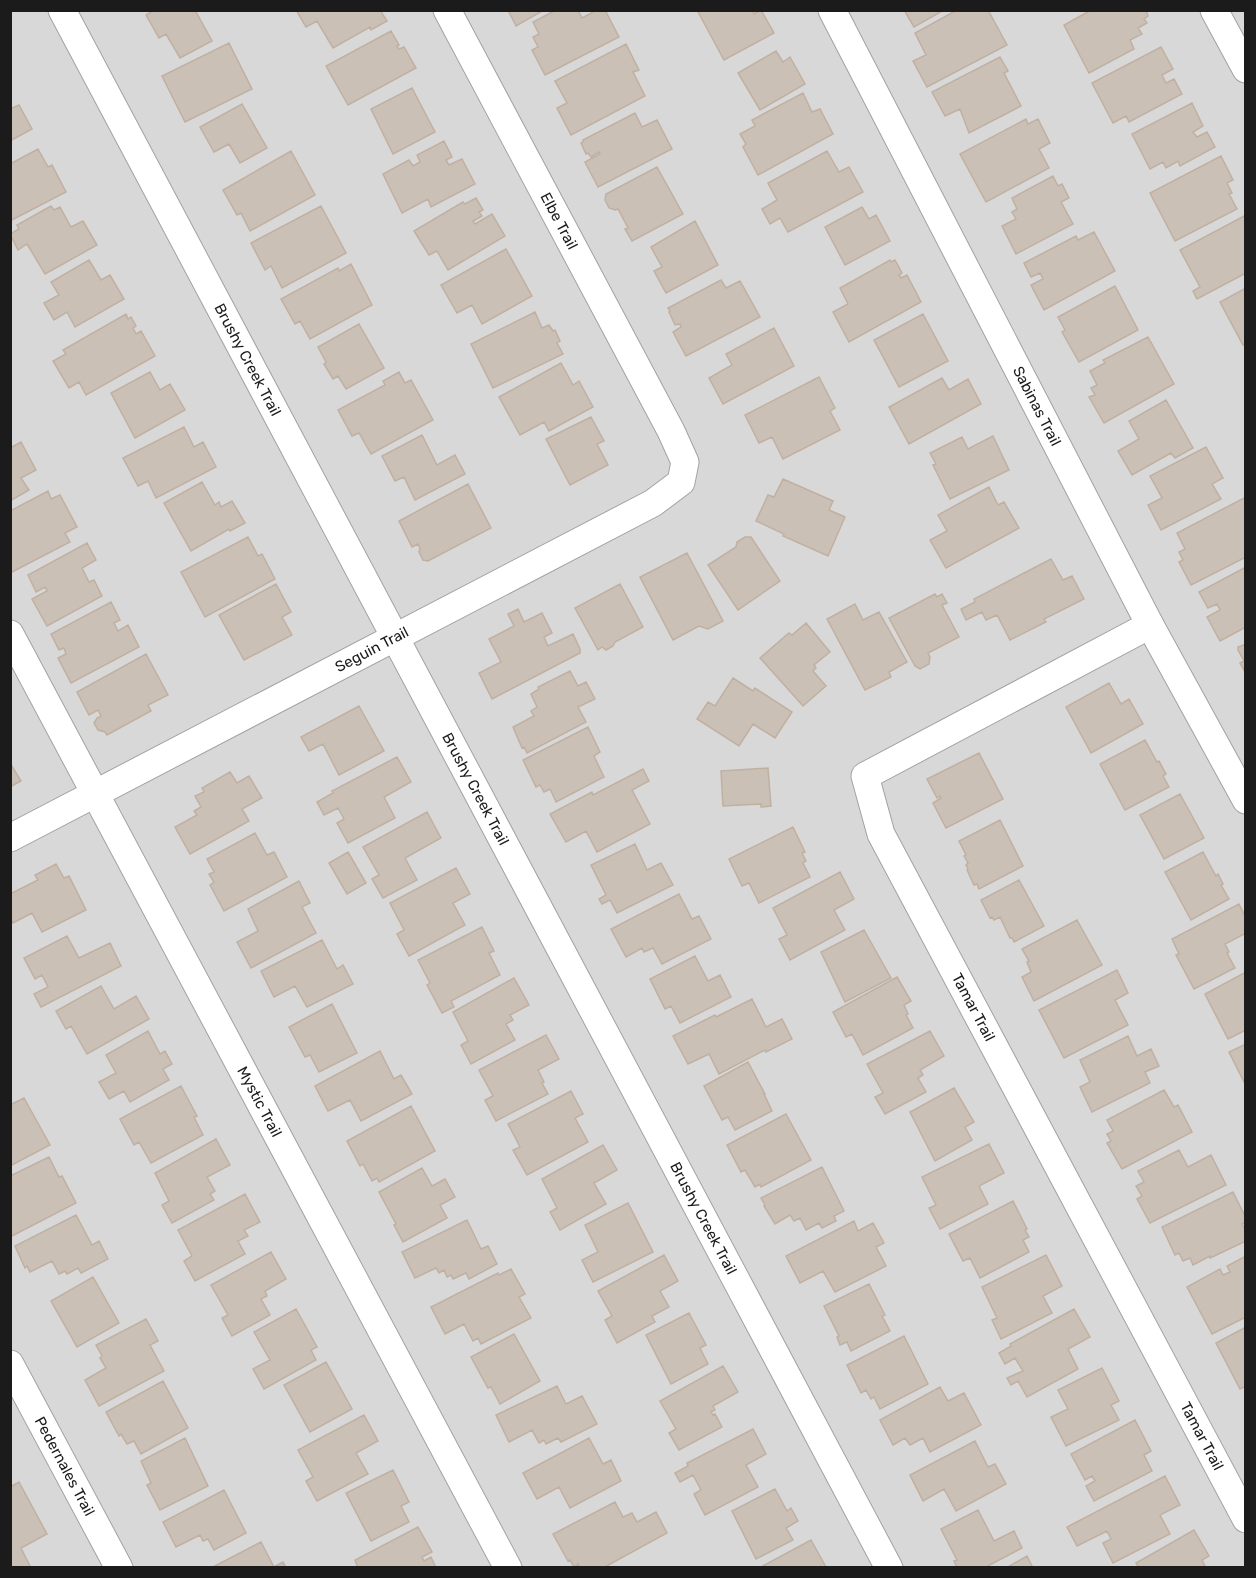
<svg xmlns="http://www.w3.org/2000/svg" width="1256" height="1578" font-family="Rubik,sans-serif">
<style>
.residential{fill:#d9d8d8}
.building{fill:#cac0b6;stroke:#c0b0a1;stroke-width:1.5}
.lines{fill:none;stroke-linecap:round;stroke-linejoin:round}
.minor-casing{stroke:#a2a2a2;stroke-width:29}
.minor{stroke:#fff;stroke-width:27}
.labels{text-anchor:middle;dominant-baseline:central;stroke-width:4.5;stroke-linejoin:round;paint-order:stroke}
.street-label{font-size:15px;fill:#1b1b1b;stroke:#fff}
</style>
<rect width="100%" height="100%" fill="#eeeae0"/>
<!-- residential -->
<path class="residential" d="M11,11H1245V1567H11Z"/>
<!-- building -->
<path class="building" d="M154,10H195L212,41L180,58L166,34L159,38L146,15Z
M296,10H380L387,21L371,30L370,27L333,48L317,21L306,27Z
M508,10H544L516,26Z
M556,10H578L582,18L597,10H605L619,37L545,75L532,50L538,47L533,37L539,34L533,22Z
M700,10H752L754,14L761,10L774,33L724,60L698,12Z
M904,10H944L914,27Z
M957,10H988L1007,45L927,87L913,61L926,55L915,33Z
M1091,10H1146L1148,16L1144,19L1147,23L1138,28L1142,34L1130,40L1134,49L1089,73L1064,25Z
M391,31L399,45L397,46L399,49L404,47L416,68L348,105L326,66Z
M229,43L252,89L185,122L162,76Z
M626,44L639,70L633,72L645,96L571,135L557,108L567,103L555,81Z
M1161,47L1173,69L1162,75L1166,83L1174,79L1182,94L1129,122L1126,116L1113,123L1092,83Z
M776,51L783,62L790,57L805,84L760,110L738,73Z
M1000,57L1008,71L1004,73L1021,106L969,133L960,109L945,116L932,92Z
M412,88L435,132L393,154L371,109Z
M803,93L812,112L820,109L833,134L758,175L743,147L746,144L740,134L755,126L752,120Z
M1192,103L1203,126L1193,132L1197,137L1207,132L1215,147L1180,166L1178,161L1166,168L1163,162L1150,169L1132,134Z
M242,104L267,148L240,163L229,144L214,152L200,127Z
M19,105L32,129L10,141V109Z
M635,113L642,127L657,120L672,149L598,187L585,162L600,154L599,152L591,157L588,153L586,154L581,143L583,142V140Z
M1026,119L1028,124L1038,119L1050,143L1039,149L1049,168L986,202L960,154Z
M444,141L452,157L446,160L449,165L462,159L475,184L431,207L428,199L402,213L383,174L409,160L413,166L420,162L417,155Z
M38,149L48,167L52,165L66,192L10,221V164Z
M291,151L315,195L250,231L241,213L237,215L223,190Z
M827,151L839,172L849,167L863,192L788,232L780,218L770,224L762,209L777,200L768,183Z
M1221,156L1233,180L1227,183L1232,193L1229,194L1237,209L1175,241L1150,193Z
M657,167L683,214L632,241L625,229L628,228L618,209L615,210L609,208L605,200L606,194Z
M1053,176L1058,186L1062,184L1069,198L1061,202L1073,224L1016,254L1002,226L1016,219L1012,212L1017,209L1012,198Z
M476,198L483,210L479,212L482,216L473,221L475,224L492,214L505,236L448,270L437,251L429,255L414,231L463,202L465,204Z
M51,206L54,210L60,207L71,227L83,221L97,245L45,274L27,244L18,250L10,234L19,229L17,225Z
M321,206L346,253L282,288L271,266L265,270L251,243Z
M862,207L869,219L876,215L890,241L845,265L825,227Z
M1246,215V273L1197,299L1193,291L1200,287L1180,250Z
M695,221L718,265L666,293L654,271L662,267L651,247Z
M1094,232L1115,271L1044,310L1031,285L1043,279L1040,273L1031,277L1024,263L1076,236L1078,240Z
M506,249L532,296L482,324L472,305L457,313L441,285Z
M89,260L101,280L110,275L124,299L75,327L67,312L54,320L44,303L59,295L51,282Z
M890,260L891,262L895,260L902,273L899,275L901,278L907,275L921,302L849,342L833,312L848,304L840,288Z
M351,264L372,305L310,339L300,321L295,324L281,299L338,268L339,271Z
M721,280L726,288L740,281L760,317L686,356L673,332L681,327L680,324L675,325L669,312L670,311L668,308Z
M1115,286L1138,330L1079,362L1062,332L1065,330L1058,317Z
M1246,288V344L1243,345L1220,302Z
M535,312L542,328L549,325L553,331L555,330L560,341L557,343L563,354L493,388L471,344Z
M126,314L128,319L131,317L136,326L133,328L136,334L141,331L155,356L86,395L79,382L69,388L53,361L66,354L63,350Z
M923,314L948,361L899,387L874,340Z
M359,324L384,368L346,389L338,376L333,379L324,364L326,362L318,347Z
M774,328L794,366L723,404L709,378L732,365L726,354Z
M1148,337L1174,384L1104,423L1089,397L1095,395L1091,388L1097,385L1090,371L1105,363L1103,360Z
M561,363L573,385L579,381L593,407L549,431L544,422L520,435L499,397Z
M150,372L160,390L170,384L185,410L135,438L111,393Z
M399,372L405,383L411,380L433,420L371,454L359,433L352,436L338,410L385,385L383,381Z
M819,377L835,408L830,411L840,430L783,459L772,437L759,443L745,415Z
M942,378L949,390L968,379L981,404L909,444L889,407Z
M1166,400L1193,448L1175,458L1171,453L1132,475L1118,451L1139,439L1129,421Z
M591,417L604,441L597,444L608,465L570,485L546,439Z
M184,427L194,447L203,442L216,467L156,498L148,481L138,486L123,458Z
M422,435L437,465L455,455L465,474L415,500L404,477L395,481L382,456Z
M993,436L1009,470L950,499L933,465L936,464L930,453L962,437L968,449Z
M21,442L36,470L21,478L29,490L10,501V448Z
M1206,447L1223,478L1212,484L1221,499L1161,530L1148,505L1162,498L1150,476Z
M783,479L833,501L829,510L845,517L828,556L783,536L784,534L756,521L768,495L774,497Z
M202,482L215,505L219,502L221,507L232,501L245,523L230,531L229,529L191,551L164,503Z
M468,484L491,528L428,561L423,560L419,552L420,548L418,544L412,547L399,521Z
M989,487L998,505L1004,502L1019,528L946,568L930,540L947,531L938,515Z
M48,491L51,499L60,495L77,527L65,533L70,542L12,572L10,570V511Z
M1246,497V557L1191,585L1179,562L1183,560L1179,552L1185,549L1177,533Z
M248,537L258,556L262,554L275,579L205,617L181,572Z
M745,537H751L780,581L738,610L708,565L736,547L737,542Z
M87,543L96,560L82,568L89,582L94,580L102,596L47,626L32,599L47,591L45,587L36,592L28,575Z
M687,553L723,621L708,629L699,626L673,640L640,577Z
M1051,559L1063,580L1072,576L1084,599L1044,619L1046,622L1010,640L997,615L986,620L982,612L966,620L961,609L975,602L974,599Z
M1246,567V627L1220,641L1207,617L1220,610L1217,604L1208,608L1199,592Z
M276,584L291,612L282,617L292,635L244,660L219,615Z
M620,584L643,627L615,642L613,646L606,650L602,647L598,650L575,608Z
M935,594L937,597L942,594L947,603L942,605L959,637L928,653L930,657L929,664L920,669L915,666L889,618Z
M111,602L120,620L114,623L118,631L128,625L139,647L71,683L58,658L66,654L64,648L59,650L51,634Z
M855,604L863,620L879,612L907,662L889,672L891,677L865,690L827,619Z
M518,609L524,622L542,613L552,633L544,637L548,646L573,634L580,649V653L492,699L479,673L501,662L489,639L514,626L508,614Z
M806,623L830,652L814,665L816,668L813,671L826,686L803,706L760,658L789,633L792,635Z
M1246,644V674L1240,663L1244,661L1238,650V647Z
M146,654L168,695L148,705L151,711L107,735L105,732L98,730L94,723L97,718L101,716L98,710L89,715L77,692Z
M570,671L578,686L586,682L595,699L578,707L586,722L527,753L524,747L522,748L513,727L534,716L531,711L537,707L531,694L539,689L538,687Z
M733,678L753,691L755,688L792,712L775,738L753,724L739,746L697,719L708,702L715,706Z
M1109,683L1121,704L1129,699L1143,724L1091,753L1066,707Z
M359,706L384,751L339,775L323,744L309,751L301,737Z
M588,727L600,752L594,756L604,777L556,802L550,789L544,792L540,785L536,787L523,760Z
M1145,740L1157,762L1159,761L1166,774L1163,776L1169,787L1125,810L1100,764Z
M979,753L1003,799L946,828L933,803L941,798L940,796L937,798L927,779Z
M397,757L411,782L384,797L395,818L348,843L337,823L344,819L338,808L324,815L317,802L333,793L332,791Z
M10,763L21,781L10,787Z
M768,768L771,806L761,807V804L723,806L721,771Z
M643,769L649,781L632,790L650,824L597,852L586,831L566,842L550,814L592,792L593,795Z
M230,772L237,783L249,776L262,798L242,809L249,821L190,854L175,827L197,815L194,811L201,807L195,796L204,792L202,788Z
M1180,794L1204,838L1164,859L1140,815Z
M427,812L441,838L405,858L417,880L383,898L372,879L379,875L363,847Z
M1000,820L1023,866L979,889L977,884L974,885L967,870L968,869L966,865L968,863L964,856L966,855L959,841Z
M793,827L805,852L802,853L806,861L803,863L810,877L759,903L749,883L742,886L729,859Z
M255,833L267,855L274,852L287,877L224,911L210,885L214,882L209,874L214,872L207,859Z
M635,844L647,870L661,863L673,885L617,913L610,900L602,904L599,899L606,895L591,865Z
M348,852L366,883L347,894L329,863Z
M1203,852L1216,876L1218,874L1223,884L1221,885L1229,899L1191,920L1165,872Z
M56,864L64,878L69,876L86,910L42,932L32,913L13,923L10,918V894L38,880L35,875Z
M456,868L470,894L453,903L465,925L409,956L397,934L404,930L390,903Z
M840,872L854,899L834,910L845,930L790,960L779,939L787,935L773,908Z
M1019,880L1044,926L1014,942L1012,938H1010L1000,917L994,920L992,917L990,918L981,900Z
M299,881L310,903L302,907L316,933L251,968L237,942L258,931L248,909Z
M679,894L692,919L699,916L711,939L662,964L653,948L644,952L642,948L626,957L611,929Z
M1239,904L1246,918V933L1225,944L1229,952L1227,953L1235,968L1194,989L1176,955L1179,954L1172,939Z
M1077,920L1102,965L1034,1001L1022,977L1031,972L1027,962L1029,961L1022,949Z
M482,927L494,951L489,953L500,975L451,1001L454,1007L442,1013L427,985L430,983L418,960Z
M864,930L891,978L845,1002L821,952Z
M67,936L79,958L110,943L121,966L41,1007L34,994L48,987L42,975L35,979L24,958Z
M322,940L337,969L343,965L353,984L307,1007L295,986L274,997L261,971Z
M695,956L708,981L720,975L731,997L680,1023L671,1006L665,1009L650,979Z
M1117,970L1128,993L1115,1000L1128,1025L1064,1058L1039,1010Z
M1246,972V1030L1228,1039L1205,994Z
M897,977L911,1001L904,1005L908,1014L906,1015L913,1028L863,1055L852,1034L846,1037L833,1012Z
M514,978L529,1005L510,1015L513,1020L506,1024L515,1040L471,1064L461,1045L468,1041L453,1012Z
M101,986L114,1009L136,996L149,1019L87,1054L71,1026L66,1029L56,1011Z
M752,999L766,1027L782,1019L792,1039L766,1052L765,1050L719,1074L709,1054L688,1064L673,1036L715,1015L716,1017Z
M332,1004L357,1053L319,1072L310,1055L305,1057L289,1027Z
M148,1031L160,1054L165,1051L172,1064L163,1069L169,1080L130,1102L124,1091L109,1099L99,1082L116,1073L106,1055Z
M930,1031L944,1056L920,1070L923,1075L918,1078L926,1092L885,1114L875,1097L883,1093L867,1064Z
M546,1035L559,1059L538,1070L544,1082L542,1083L548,1094L496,1121L485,1100L493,1096L479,1070Z
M1128,1036L1137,1056L1151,1049L1159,1066L1145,1072L1150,1083L1092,1112L1080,1087L1090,1082L1080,1060Z
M1246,1044V1081L1244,1082L1229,1052Z
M380,1051L394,1079L401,1075L412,1094L361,1121L350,1100L328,1111L315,1086Z
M748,1062L765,1094H764L772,1111L735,1130L728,1117L722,1120L704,1086Z
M181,1086L197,1116L194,1117L203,1135L151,1163L139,1142L134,1145L120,1119Z
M954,1088L974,1122L965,1127L972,1140L935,1161L910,1112Z
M1164,1090L1174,1107L1178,1105L1192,1132L1122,1169L1107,1143L1111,1141L1107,1134L1113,1131L1107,1120Z
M571,1091L583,1114L575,1118L588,1142L527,1175L513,1150L520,1147L508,1124Z
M24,1098L50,1145L10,1166V1105Z
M411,1106L435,1151L379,1182L377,1178L372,1181L363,1164L360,1166L347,1141Z
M786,1114L811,1160L761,1187L760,1184L755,1187L745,1170L741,1172L727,1145Z
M216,1139L230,1165L207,1177L215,1191L210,1194L214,1200L172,1223L162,1205L169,1201L155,1173Z
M989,1144L1004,1173L979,1186L988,1204L940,1229L929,1208L936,1205L922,1177Z
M603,1145L617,1170L594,1183L606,1204L560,1230L550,1212L557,1208L542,1179Z
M1179,1150L1188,1167L1211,1155L1226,1185L1150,1223L1137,1199L1142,1196L1136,1186L1144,1182L1138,1171Z
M49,1157L59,1177L62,1176L76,1203L10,1237V1176Z
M822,1167L844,1211L834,1216L836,1221L822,1228L819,1223L806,1230L800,1218L794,1221L790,1215L775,1224L764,1206L765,1205L761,1198Z
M422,1168L432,1186L445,1179L455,1197L440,1205L447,1218L403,1242L394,1225L396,1224L379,1192Z
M1233,1192L1246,1218V1222L1242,1224L1246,1231V1241L1210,1258V1256L1193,1265L1190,1258L1183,1261L1179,1253L1175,1255L1162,1227Z
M245,1194L260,1222L244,1230L248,1236L238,1241L245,1254L195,1281L184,1261L192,1256L178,1230Z
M1013,1201L1027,1229L1025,1230L1029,1237L1023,1240L1029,1252L980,1278L970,1258L963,1261L949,1234Z
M628,1203L653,1252L593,1282L582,1260L598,1252L585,1225Z
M76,1215L92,1245L99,1241L108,1259L81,1273L78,1268L67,1274L65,1271L59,1274L52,1261L30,1272L27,1266L25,1268L15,1246Z
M467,1220L481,1249L488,1246L497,1264L469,1279L466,1273L453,1279L451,1275L447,1277L444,1270L439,1273L436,1268L415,1278L402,1252Z
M854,1221L858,1231L873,1223L884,1243L876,1247L886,1266L835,1292L823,1271L800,1283L786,1256Z
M271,1252L286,1279L265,1291L267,1296L261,1299L270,1315L232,1336L222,1318L228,1315L211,1285Z
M664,1255L678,1281L660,1291L669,1307L652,1316L655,1322L617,1343L605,1320L612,1316L598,1291Z
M1046,1255L1062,1286L1043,1296L1052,1313L1001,1339L992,1320L997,1318L982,1287Z
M1246,1256V1317L1212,1334L1187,1287L1220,1269L1223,1275L1230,1272L1227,1266Z
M511,1269L525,1294L519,1297L531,1318L481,1344L478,1338L473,1341L464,1324L445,1334L431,1307L498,1273L499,1275Z
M93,1277L119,1323L77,1347L51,1301Z
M869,1284L885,1315L882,1316L890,1331L851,1351L847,1342L840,1345L837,1337L839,1336L824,1306Z
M296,1309L317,1347L311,1350L316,1360L264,1389L253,1369L270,1360L254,1332Z
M1074,1309L1090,1337L1068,1349L1078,1369L1027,1397L1018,1381L1011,1385L1007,1378L1023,1371L1015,1358L1005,1364L999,1353L1011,1346L1010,1344Z
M689,1313L706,1345L700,1348L708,1364L671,1384L646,1335Z
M146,1319L158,1341L150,1345L164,1371L99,1406L85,1380L106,1368L100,1358L102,1356L96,1345Z
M1246,1327V1386L1240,1389L1216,1343Z
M514,1334L540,1381L500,1404L491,1387L488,1388L471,1357Z
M904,1336L928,1384L880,1409L874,1397L871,1399L866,1390L861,1393L847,1365Z
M326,1362L352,1409L310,1432L284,1385Z
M723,1366L738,1392L713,1406L715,1410L711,1412L713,1415L715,1414L722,1427L679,1450L669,1433L676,1429L660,1401Z
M1102,1368L1119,1401L1111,1405L1119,1420L1066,1446L1051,1417L1068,1409L1058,1390Z
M163,1381L188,1428L141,1454L134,1441L127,1444L121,1434L119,1436L106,1412Z
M557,1386L566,1404L582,1396L597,1424L561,1442L558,1438L546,1444L544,1440L539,1443L532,1430L509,1442L496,1415Z
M940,1387L948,1401L964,1393L981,1425L930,1452L923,1438L910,1445L905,1438L893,1445L880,1420Z
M364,1415L378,1441L356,1453L368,1474L317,1501L306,1481L313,1477L298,1450Z
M1135,1420L1151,1451L1144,1455L1152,1471L1094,1501L1086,1486L1095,1481L1092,1476L1085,1480L1071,1454Z
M753,1429L766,1454L746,1465L758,1487L705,1515L694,1494L701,1490L693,1475L680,1482L675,1473L688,1466L687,1463Z
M185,1438L208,1486L160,1510L147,1485L151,1483L141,1461Z
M589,1438L603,1464L611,1460L621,1481L570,1508L559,1487L537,1499L523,1473Z
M975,1441L988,1467L995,1464L1006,1484L956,1511L944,1489L923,1501L910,1475Z
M393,1470L409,1502L401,1506L409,1522L371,1541L346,1493Z
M1165,1476L1180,1505L1160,1515L1170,1534L1113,1563L1103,1543L1111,1539L1107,1531L1077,1546L1067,1527Z
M19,1482L47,1534L21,1548L31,1568H10V1487Z
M775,1489L787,1511L791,1508L798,1521L786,1528L793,1540L756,1559L732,1511Z
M224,1490L246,1533L214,1550L208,1539L203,1541L200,1535L176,1547L163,1522Z
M615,1502L623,1517L632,1513L637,1522L656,1512L667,1533L603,1568H580L578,1564L574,1567L570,1560L568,1561L553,1534Z
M978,1510L994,1541L1014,1531L1022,1548L984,1568H957L954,1561L957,1560L941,1529Z
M418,1527L432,1552L422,1557L424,1561L431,1557L436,1568H358L355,1560Z
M1194,1530L1209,1556L1202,1560L1206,1568H1139L1136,1563Z
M811,1540L826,1567L759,1568Z
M261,1542L274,1567L283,1562L286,1568H211Z
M1027,1556L1033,1568H1006Z"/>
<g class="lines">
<defs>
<g id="minor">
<path id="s1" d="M62,10L889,1568"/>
<path id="s2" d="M832,10L1150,625L1246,800"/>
<path d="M1214,10L1246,69"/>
<path id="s3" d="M1150,625L865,776L881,834L1246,1519"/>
<path id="s4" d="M10,634L508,1568"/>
<path id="s5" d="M10,838L653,503L681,482L685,462L671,431L447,10"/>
<path id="s6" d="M10,1364L119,1568"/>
</g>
</defs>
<!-- minor casing -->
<use href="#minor" class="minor-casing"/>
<!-- minor -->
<use href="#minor" class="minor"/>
</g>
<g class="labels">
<!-- street labels -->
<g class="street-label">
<text transform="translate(559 221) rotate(62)">Elbe Trail</text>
<text stroke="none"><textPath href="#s1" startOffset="396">Brushy Creek Trail</textPath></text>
<text stroke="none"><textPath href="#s2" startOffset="446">Sabinas Trail</textPath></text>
<text stroke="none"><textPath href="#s5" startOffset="408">Seguin Trail</textPath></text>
<text stroke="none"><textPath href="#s1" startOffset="882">Brushy Creek Trail</textPath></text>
<text stroke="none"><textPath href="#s3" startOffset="579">Tamar Trail</textPath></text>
<text stroke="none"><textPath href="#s4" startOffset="530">Mystic Trail</textPath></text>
<text stroke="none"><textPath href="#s1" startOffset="1368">Brushy Creek Trail</textPath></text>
<text stroke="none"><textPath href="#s3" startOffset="1065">Tamar Trail</textPath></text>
<text stroke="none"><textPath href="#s6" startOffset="116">Pedernales Trail</textPath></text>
</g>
</g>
<!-- border -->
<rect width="1256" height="1578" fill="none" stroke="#1b1b1b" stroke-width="24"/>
</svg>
